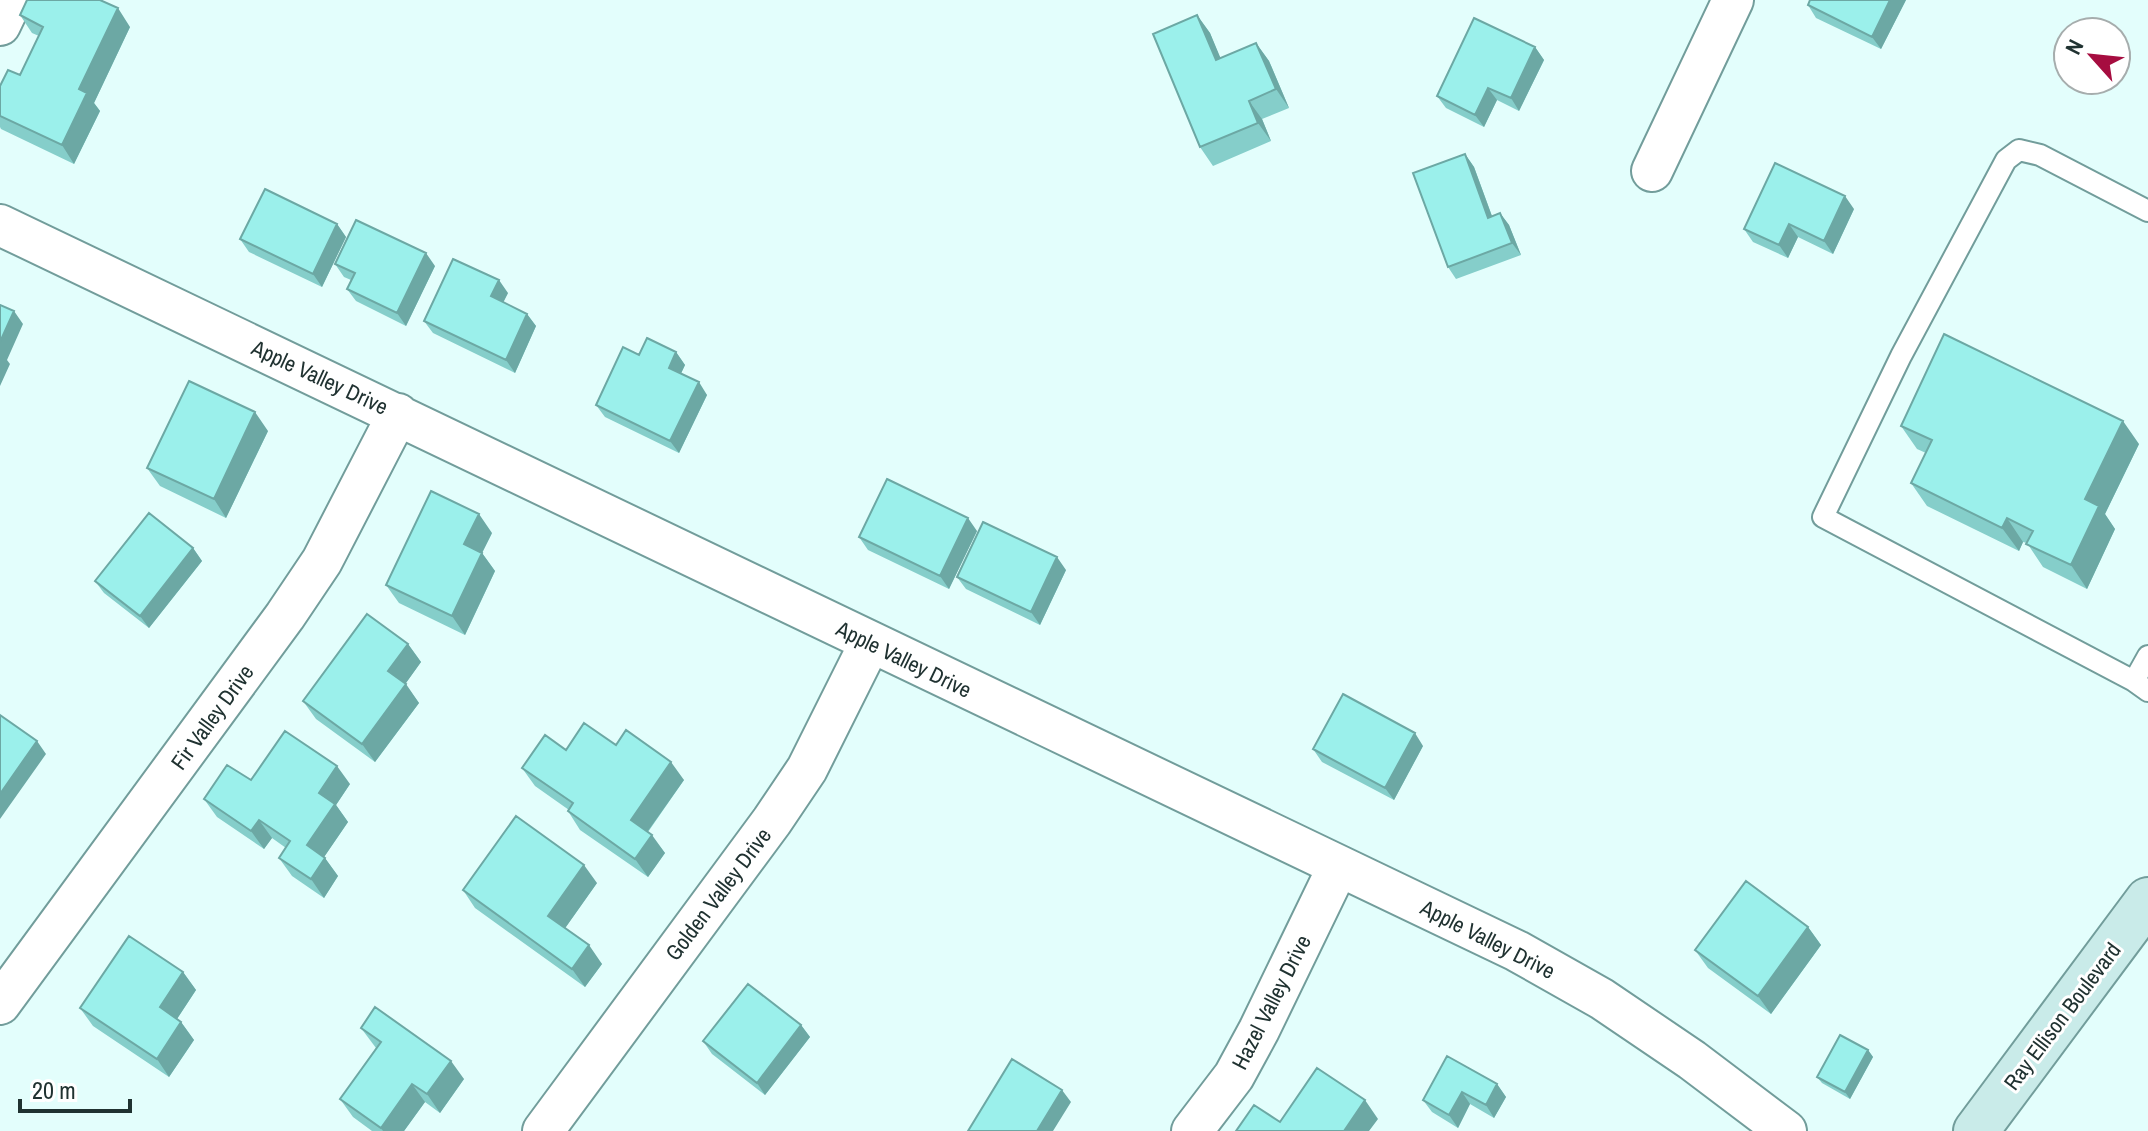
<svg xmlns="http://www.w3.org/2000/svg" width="2148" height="1131" font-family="'Archivo Narrow',sans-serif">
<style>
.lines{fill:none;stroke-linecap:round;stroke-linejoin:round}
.lane-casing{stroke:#729d9b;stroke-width:24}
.street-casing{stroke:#729d9b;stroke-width:44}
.secondary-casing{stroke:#729d9b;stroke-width:48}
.lane{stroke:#fff;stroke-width:20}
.street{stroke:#fff;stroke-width:40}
.secondary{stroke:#c9ebe9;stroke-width:44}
.wall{fill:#85ceca}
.shaded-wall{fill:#6ca8a4}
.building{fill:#9bf0eb;stroke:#6ca8a4;stroke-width:2}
.labels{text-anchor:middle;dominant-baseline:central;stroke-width:6;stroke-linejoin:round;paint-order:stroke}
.street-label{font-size:22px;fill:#203231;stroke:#fff}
</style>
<rect width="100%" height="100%" fill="#e3fefc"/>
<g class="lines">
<defs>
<path id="lane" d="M2148,211L2040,155L2019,150L2006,160L1901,356L1823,517L2134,681L2148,691
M2134,681L2148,656"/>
<path id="street" d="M0,25L12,0
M1652,171L1733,0
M0,225L1517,951L1602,999L1692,1060L1786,1131
M0,1004L285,616L322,561L398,414
M543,1131L772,821L807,769L870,643
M1192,1131L1234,1076L1259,1030L1338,867"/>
<path id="secondary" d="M1976,1131L2148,900"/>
</defs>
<!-- lane casing -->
<use href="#lane" class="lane-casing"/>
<!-- street casing -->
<use href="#street" class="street-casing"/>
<!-- secondary casing -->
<use href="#secondary" class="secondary-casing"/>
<!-- lane -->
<use href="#lane" class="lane"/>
<!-- street -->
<use href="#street" class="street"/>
<!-- secondary -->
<use href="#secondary" class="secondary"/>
</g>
<!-- wall -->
<path class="wall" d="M1810,0H1906L1881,49L1816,18L1808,5Z
M20,15L130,27L94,103L100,111L74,164L1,129L0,127V86L20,75L39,36L32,33Z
M1197,15L1210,33L1220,58L1256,43L1269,61L1289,108L1262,119L1271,141L1213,166L1200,147Z
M1535,47L1544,60L1519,111L1497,100L1484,127L1446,108L1437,96Z
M1465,154L1474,167L1492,216L1500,213L1509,225L1521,255L1456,279L1448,267Z
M1854,209L1833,254L1798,237L1788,258L1753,242L1744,229Z
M337,224L346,237L322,287L249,252L240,239Z
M335,264L435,266L406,326L356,301L347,289L351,280L344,277Z
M508,293L503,302L527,314L536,326L515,373L433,333L424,321Z
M676,352L685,365L681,373L707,395L679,453L605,417L596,405L639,355Z
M1901,426L2139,444L2105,514L2115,529L2087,589L2043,567L2027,543L2023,542L2019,551L1927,506L1911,483L1926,453L1917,449Z
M268,431L226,518L160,486L147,468Z
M977,531L949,589L868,550L859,537Z
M492,533L482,553L495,571L465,635L399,603L386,585Z
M193,548L202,561L149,628L104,593L95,581Z
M1066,570L1040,625L966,589L957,577Z
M408,644L421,662L405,684L419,703L375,762L316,719L303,701Z
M616,745L684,780L648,832L665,853L648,877L580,830L568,811L569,810L535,786L522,768L566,750Z
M1423,746L1394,800L1322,762L1313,749Z
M251,780L350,784L336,805L348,822L324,857L338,876L324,898L292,876L279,858L286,848L272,838L264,849L217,817L204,799Z
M597,883L565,928L602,964L585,987L475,908L463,890Z
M1808,927L1821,945L1771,1014L1708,968L1695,950Z
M183,972L196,990L177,1019L181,1022L194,1040L169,1077L93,1026L80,1008Z
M801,1025L810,1037L765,1095L712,1054L703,1041Z
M361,1028L464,1079L440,1113L425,1102L404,1131H372L353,1117L340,1099L376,1048Z
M1868,1050L1873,1057L1850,1099L1822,1083L1817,1077Z
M1497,1084L1506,1097L1494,1118L1470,1104L1458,1128L1432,1112L1423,1100Z"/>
<!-- shaded-wall -->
<path class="shaded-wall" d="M1890,0H1906L1881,49L1872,37Z
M118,8L130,27L94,103L100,111L74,164L62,145L79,89Z
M1197,15L1210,33L1229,78L1216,60Z
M1256,43L1269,61L1289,108L1276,89Z
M1535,47L1544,60L1519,111L1511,98Z
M1488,88L1497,100L1484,127L1475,115Z
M1249,101L1262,119L1271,141L1258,123Z
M1465,154L1474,167L1497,230L1488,218Z
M1845,196L1854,209L1833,254L1824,241Z
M1500,213L1509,225L1521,255L1512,243Z
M337,224L346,237L322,287L313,274Z
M1789,224L1798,237L1788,258L1779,245Z
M426,253L435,266L406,326L397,313Z
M499,280L508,293L500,309L491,296Z
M14,311L23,324L7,360L10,364L0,386V342Z
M527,314L536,326L515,373L506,360Z
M676,352L685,365L678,380L669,368Z
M699,382L707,395L679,453L670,441Z
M255,412L268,431L226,518L214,499Z
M2123,421L2139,444L2105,514L2115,529L2087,589L2071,565L2085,499Z
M479,514L492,533L477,563L464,544Z
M968,518L977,531L949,589L940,576Z
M2007,518L2023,542L2019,551L2002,528Z
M193,548L202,561L149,628L140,616Z
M482,553L495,571L465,635L452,616Z
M1057,557L1066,570L1040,625L1031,612Z
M408,644L421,662L401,690L388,671Z
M406,684L419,703L375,762L362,744Z
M1415,733L1423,746L1394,800L1385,788Z
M37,741L46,754L0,819V794Z
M671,762L684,780L643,838L631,820Z
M337,766L350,784L336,805L348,822L320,863L307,845L319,793Z
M259,820L272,838L264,849L251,831Z
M652,835L665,853L648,877L635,859Z
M325,858L338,876L324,898L311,879Z
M584,865L597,883L561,934L548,916Z
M1808,927L1821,945L1771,1014L1758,996Z
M589,945L602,964L585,987L572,969Z
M183,972L196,990L173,1025L160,1007Z
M181,1022L194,1040L169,1077L157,1059Z
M801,1025L810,1037L765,1095L757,1083Z
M1868,1050L1873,1057L1850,1099L1845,1092Z
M451,1061L464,1079L440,1113L427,1094Z
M412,1084L425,1102L404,1131H383L381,1128Z
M1497,1084L1506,1097L1494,1118L1486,1105Z
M1062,1090L1071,1102L1053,1131H1037Z
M1462,1092L1470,1104L1458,1128L1449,1115Z
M1365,1100L1378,1119L1369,1131H1344Z"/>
<!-- building -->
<path class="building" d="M27,0H100L118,8L79,89L87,93L62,145L0,116V86L8,70L20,75L43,27L20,15Z
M1810,0H1890L1872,37L1808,5Z
M1197,15L1216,60L1256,43L1276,89L1249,101L1258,123L1200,147L1153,34Z
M1474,18L1535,47L1511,98L1488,88L1475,115L1437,96Z
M1465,154L1488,218L1500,213L1512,243L1448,267L1413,173Z
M1775,163L1845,196L1824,241L1789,224L1779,245L1744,229Z
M265,189L337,224L313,274L240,239Z
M356,220L426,253L397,313L347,289L355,273L335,264Z
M453,259L499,280L491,296L527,314L506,360L424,321Z
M0,305L14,311L0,342Z
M1944,334L2123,421L2085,499L2099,506L2071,565L2026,544L2033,531L2007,518L2002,528L1911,483L1932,440L1901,426Z
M647,338L676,352L669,368L699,382L670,441L596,405L623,347L639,355Z
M189,381L255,412L214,499L147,468Z
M887,479L968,518L940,576L859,537Z
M431,491L479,514L464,544L482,553L452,616L386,585Z
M149,513L193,548L140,616L95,581Z
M983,522L1057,557L1031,612L957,577Z
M367,614L408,644L388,671L406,684L362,744L303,701Z
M1343,694L1415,733L1385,788L1313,749Z
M0,715L37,741L0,794Z
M584,723L616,745L626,730L671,762L631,820L652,835L635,859L568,811L573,803L522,768L545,735L566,750Z
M285,731L337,766L319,793L335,804L307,845L325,858L311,879L279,858L290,841L259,820L251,831L204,799L227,765L251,780Z
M516,816L584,865L548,916L589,945L572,969L463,890Z
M1746,881L1808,927L1758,996L1695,950Z
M129,936L183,972L160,1007L181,1022L157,1059L80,1008Z
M748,984L801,1025L757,1083L703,1041Z
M375,1007L451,1061L427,1094L412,1084L381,1128L340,1099L381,1042L361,1028Z
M1840,1035L1868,1050L1845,1092L1817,1077Z
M1447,1056L1497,1084L1486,1105L1462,1092L1449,1115L1423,1100Z
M1012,1059L1062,1090L1037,1131H968Z
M1317,1068L1365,1100L1344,1131H1236L1254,1105L1280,1122Z"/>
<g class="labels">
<!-- street labels -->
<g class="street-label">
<text transform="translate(320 377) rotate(25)">Apple Valley Drive</text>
<text transform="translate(904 659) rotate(26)">Apple Valley Drive</text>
<text transform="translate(212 717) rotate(-54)">Fir Valley Drive</text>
<text transform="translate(718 894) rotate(-53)">Golden Valley Drive</text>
<text transform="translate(1488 939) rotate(27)">Apple Valley Drive</text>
<text transform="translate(1271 1002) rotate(-63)">Hazel Valley Drive</text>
<text transform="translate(2062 1016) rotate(-53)">Ray Ellison Boulevard</text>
</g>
</g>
<!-- north arrow -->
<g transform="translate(2092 56) rotate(297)"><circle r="38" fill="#ffffff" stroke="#a6adad" stroke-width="2"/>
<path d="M0-6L14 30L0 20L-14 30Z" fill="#a60d40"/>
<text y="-12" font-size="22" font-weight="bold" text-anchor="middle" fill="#203231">N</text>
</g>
<!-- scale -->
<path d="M20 1099v12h110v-12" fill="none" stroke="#203231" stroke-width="4"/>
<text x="32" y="1099" font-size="24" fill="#203231" stroke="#ffffff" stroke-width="6" paint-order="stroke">20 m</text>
</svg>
